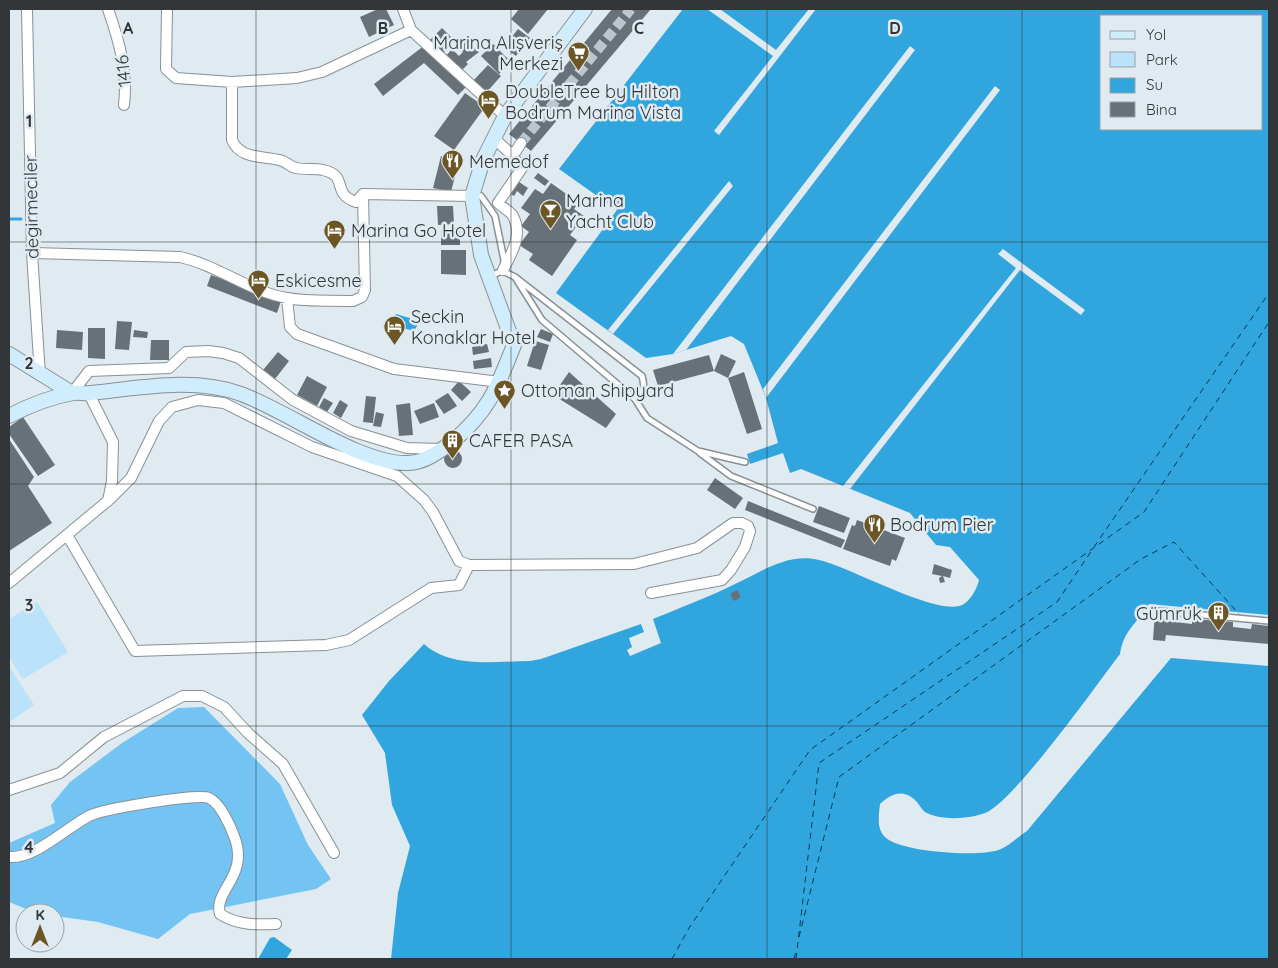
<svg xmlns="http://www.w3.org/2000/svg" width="1278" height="968" font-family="Quicksand,sans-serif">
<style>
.green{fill:#bae2fa}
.forest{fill:#73c4f3}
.water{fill:#31a5de;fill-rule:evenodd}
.pier{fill:#e0eaf1}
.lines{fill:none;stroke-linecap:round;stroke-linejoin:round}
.stream{stroke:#31a5de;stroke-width:3}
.ferry{stroke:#083951;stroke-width:1;stroke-dasharray:6 5;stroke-linecap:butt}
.building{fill:#687177}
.street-tunnel{stroke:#bdc6cc;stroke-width:10;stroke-dasharray:10 5;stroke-linecap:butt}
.lane-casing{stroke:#879196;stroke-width:8}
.street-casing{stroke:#879196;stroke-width:12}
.secondary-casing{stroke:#879196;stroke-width:16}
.lane{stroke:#fff;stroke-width:5}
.street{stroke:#fff;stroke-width:10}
.secondary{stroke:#d0edfd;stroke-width:14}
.grid{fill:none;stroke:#323639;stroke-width:1;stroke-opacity:0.55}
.labels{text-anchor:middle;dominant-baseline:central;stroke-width:5;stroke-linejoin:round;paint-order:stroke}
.poi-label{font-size:18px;fill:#323639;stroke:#e0eaf1;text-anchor:start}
.street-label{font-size:18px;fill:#323639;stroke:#e0eaf1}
.grid-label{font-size:16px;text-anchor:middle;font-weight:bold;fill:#323639;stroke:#e0eaf1;stroke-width:5;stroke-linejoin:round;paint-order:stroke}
</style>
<rect width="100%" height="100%" fill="#e0eaf1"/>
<!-- green -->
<path class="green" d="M37,602L68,652L23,679L9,657V619Z
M9,666L34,705L9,722Z"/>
<!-- forest -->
<path class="forest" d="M204,707L280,784L308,845L331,879L316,889L190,914L158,939L98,922L55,916V913H36L9,902V843L55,823L51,805L70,782L122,743L178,708Z"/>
<!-- water -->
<path class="water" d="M683,9H1269V615L1149,604C1137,624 1124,629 1120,654C1098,683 1012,804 985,813C970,819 940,821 925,812C922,810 919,804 916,801C903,788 891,794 880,804C879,815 876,828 885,837C898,852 982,858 1001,849C1010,845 1019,836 1027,831L1171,658L1269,666V959H391L398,893L410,846L392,805L385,753L362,715L389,681L424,644C452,669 495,661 530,661L541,659L641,624L644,632L629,638L632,647L627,650L630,656L661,643L653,619C679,608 707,598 733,585C760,573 787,552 819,560C850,567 931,613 959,606C969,604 977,589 979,580L950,547L936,545L910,513L801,469L790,473L783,453L750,464L747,454L778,443L766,398L744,344L731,336L673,354L646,358L556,293L617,210L559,169ZM1102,16H1262V129H1102Z
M396,314L420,321L414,331L392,325Z
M274,937L292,950L286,959H258L270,938Z"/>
<!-- pier -->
<path class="pier" d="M707,9H720L776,50L809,9H816L719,135L714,131L773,56Z
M910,46L915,50L686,350L673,354Z
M995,86L1000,90L766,398L763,389Z
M729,181L733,186L613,334L608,330Z
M1003,249L1085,310L1081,315L1020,270L850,489L843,486L1016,268L998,254Z"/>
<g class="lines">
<!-- stream -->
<path class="stream" d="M9,219H21"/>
<!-- ferry -->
<path class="ferry" d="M1094,547L1269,293
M799,937L839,777L1141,559L1174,542L1239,614
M672,959L689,928L810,750L1144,512L1269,322
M794,959L796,951
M796,959L819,763L1057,602L1092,550"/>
</g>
<!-- building -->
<path class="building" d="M378,9H386L394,25L369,37L360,17Z
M519,9H548L528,34L511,19Z
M612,9H651L531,151L509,134Z
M442,28L455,41L441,55L428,42Z
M518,29L530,38L516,56L504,47Z
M464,37L479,52L466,62L468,64L459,73L444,58L452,49L459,56L463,52L455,45Z
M493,44L511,62L499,74L481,56Z
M425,45L467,86L458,95L424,63L383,96L374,84Z
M488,65L501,76L485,94L472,82Z
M465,93L485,107L454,150L434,136Z
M441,156L459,160L451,192L433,188Z
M538,173L549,181L545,186L534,178Z
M516,180L528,188L523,196L517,191L514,196L508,192Z
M551,183L579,203L574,209L584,216L570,235L577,240L552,276L529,260L533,254L519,245L529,232L521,226L530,214L521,208L535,189L543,194Z
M437,206H453L454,224L438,225Z
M441,230H460V245H441Z
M441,250H466V275L441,274Z
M211,275L281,301L277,313L207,286Z
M117,321L132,322L129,350L115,349Z
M88,328H105V359L88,358Z
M541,329L553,334L550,342L537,337Z
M57,330L83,332L82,350L56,348Z
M134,330L148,332L147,338L133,337Z
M151,340H169V360H150Z
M535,341L549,345L541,370L527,366Z
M487,344L489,352L473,355L472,347Z
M278,352L289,361L275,379L263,370Z
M721,354L736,361L728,378L744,372L762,429L747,434L728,378L714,371Z
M709,355L714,371L658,386L653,370Z
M491,358L492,367L474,369L473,361Z
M569,372L616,414L606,428L553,395Z
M307,376L327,387L317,406L297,395Z
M459,381L471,392L462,401L451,390Z
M448,393L457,406L444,414L435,401Z
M366,396L376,397L373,423L363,422Z
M324,398L333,403L327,412L319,407Z
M340,400L348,405L341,418L333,413Z
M410,403L413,435L399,436L396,405Z
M434,403L439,417L420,424L414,411Z
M376,412L384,414L381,427L373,426Z
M23,417L55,465L38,476L9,434V427Z
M9,439L34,477L28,486L52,523L9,551Z
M444 459a9 9 0 1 1 18 0a9 9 0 1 1-18 0Z
M715,478L743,498L735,509L707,490Z
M748,501L845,540L841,548L745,510Z
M819,506L850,518L844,533L813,522Z
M857,520L905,538L896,561L892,559L890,566L843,549L852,525L855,526Z
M934,564L952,570L950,578L943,576L945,582L940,583L939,578L942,576L932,574Z
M737,590L741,597L734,601L730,594Z
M1155,612L1168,614L1167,621L1192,624V619L1233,622V627L1251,629L1252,624L1269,626V644L1166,635L1165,641L1153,640Z"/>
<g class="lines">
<!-- street-tunnel -->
<path class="street-tunnel" d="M521,143L631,9"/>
<defs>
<path id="lane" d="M474,194L481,196L495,216L504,260L503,270L490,277
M503,271L515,277L642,376C645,386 644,393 635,399L542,320L515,277
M635,399L647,418L698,451L745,462
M700,453L731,476L813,509
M1159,611L1269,621"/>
<path id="street" d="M27,9L32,253L40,375
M108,9C119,41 128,71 124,105
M167,9L166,69L176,78L232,82L297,78L322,72L411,30
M403,9L411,30L505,116
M232,82V140C240,159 262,156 279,160C286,161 290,167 296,168C305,170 315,168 323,170C350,176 330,193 356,202L363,194
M498,142L510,153L516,151L521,143
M363,194L472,196
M32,253L180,257C217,265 250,292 287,298C308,302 331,300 353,301L362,297L365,290L363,194
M503,270C512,253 523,235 513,216C510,211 502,207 498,203L522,168L510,153
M287,298L290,327L297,334L394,369L500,382
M72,393L89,371L169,368L186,352L208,351L223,353L239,358L293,400L351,431L407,448L442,449
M89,394L113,442L112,481L108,501
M67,535L135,651L326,645L349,640L431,588L459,585L469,565
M9,583L110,499L131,478L159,421L172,407L198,400L224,403L312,447L397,476L424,500L433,512L459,561L469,565L634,564L697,548L733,523H742L748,526L750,531L745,547L731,570L722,580L651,593
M9,790L60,773L104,737L183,696H202L224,707L248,733L283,764L334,853
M9,857C35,859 66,828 89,816C102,809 198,793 209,798C220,803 230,825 234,836C250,876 213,890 220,914C237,925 256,925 276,924"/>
<path id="secondary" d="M9,354L72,393
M9,416C28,406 51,397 73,393C79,392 85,394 91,393C140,388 194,377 241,394C288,411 361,465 408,463C424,463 440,451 452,442C489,411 497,388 514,345L481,255L472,196L483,160L505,116L585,9"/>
</defs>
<!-- lane casing -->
<use href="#lane" class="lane-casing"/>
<!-- street casing -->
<use href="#street" class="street-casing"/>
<!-- secondary casing -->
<use href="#secondary" class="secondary-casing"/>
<!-- lane -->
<use href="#lane" class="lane"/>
<!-- street -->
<use href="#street" class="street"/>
<!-- secondary -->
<use href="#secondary" class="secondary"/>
</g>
<!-- grid -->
<path class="grid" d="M256,9V959M511,9V959M767,9V959M1022,9V959M9,242H1269M9,484H1269M9,726H1269"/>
<!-- icons -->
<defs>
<symbol id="supermarket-pin" viewBox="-11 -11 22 30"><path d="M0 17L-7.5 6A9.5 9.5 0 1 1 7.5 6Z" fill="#6c5625" stroke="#e0eaf1"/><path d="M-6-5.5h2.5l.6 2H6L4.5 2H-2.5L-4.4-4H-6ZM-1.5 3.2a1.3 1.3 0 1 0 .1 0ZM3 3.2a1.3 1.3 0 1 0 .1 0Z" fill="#fff"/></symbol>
<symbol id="hotel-pin" viewBox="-11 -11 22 30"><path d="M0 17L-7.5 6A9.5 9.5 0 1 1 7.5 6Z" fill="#6c5625" stroke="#e0eaf1"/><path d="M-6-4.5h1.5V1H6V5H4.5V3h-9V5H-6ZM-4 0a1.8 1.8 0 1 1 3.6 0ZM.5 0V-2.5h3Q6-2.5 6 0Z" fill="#fff"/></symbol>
<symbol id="restaurant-pin" viewBox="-11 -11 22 30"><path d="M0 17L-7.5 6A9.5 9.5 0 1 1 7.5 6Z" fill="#6c5625" stroke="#e0eaf1"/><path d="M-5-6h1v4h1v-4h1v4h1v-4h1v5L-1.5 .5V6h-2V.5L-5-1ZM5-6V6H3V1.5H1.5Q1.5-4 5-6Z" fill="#fff"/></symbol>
<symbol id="bar-pin" viewBox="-11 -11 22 30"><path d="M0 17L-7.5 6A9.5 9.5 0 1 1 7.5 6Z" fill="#6c5625" stroke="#e0eaf1"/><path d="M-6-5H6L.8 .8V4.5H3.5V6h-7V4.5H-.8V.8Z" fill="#fff"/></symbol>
<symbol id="sight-pin" viewBox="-11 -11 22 30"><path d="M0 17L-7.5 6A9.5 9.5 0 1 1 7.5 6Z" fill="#6c5625" stroke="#e0eaf1"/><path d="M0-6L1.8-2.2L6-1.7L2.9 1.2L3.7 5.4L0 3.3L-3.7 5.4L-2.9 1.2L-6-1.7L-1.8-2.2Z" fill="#fff"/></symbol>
<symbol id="building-pin" viewBox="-11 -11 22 30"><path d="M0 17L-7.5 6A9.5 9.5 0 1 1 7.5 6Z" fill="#6c5625" stroke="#e0eaf1"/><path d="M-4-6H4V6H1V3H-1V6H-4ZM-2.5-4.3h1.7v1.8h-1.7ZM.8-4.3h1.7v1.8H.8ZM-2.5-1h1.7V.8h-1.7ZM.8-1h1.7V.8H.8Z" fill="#fff"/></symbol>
</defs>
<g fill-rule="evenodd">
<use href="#supermarket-pin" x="566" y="40" width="25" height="34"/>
<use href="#hotel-pin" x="476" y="88" width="25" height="34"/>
<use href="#restaurant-pin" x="440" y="148" width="25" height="34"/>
<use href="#bar-pin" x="538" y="198" width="25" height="34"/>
<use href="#hotel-pin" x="322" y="218" width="25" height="34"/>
<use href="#hotel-pin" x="246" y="268" width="25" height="34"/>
<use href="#hotel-pin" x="382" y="314" width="25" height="34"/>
<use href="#sight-pin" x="492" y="378" width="25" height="34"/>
<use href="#building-pin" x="440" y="428" width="25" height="34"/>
<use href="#restaurant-pin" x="862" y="512" width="25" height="34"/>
<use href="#building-pin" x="1206" y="600" width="25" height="34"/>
</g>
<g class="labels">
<!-- poi labels -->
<g class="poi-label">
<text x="563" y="42" text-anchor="end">Marina Alışveriş<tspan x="563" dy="21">Merkezi</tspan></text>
<text x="505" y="91">DoubleTree by Hilton<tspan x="505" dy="21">Bodrum Marina Vista</tspan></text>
<text x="469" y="161">Memedof</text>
<text x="566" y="200">Marina<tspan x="566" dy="21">Yacht Club</tspan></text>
<text x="351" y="230">Marina Go Hotel</text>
<text x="275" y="280">Eskicesme</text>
<text x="411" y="316">Seckin<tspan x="411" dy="21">Konaklar Hotel</tspan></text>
<text x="521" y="390">Ottoman Shipyard</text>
<text x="469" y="440">CAFER PASA</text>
<text x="890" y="524">Bodrum Pier</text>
<text x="1202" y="613" text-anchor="end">Gümrük</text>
</g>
<!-- street labels -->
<g class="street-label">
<text transform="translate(123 71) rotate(-96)">1416</text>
<text transform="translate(31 207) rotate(-91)">degirmeciler</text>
</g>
</g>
<g class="grid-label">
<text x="128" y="34">A</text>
<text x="383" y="34">B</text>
<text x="639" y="34">C</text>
<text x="895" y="34">D</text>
<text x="29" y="127">1</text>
<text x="29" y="369">2</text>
<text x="29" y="611">3</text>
<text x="29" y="853">4</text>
</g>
<!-- border -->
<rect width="1278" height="968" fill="none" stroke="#323639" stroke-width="20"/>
<!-- legend -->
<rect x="1100" y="15" width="162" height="115" fill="#e0eaf1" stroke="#9aa2a7"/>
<rect x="1110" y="31" width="25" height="8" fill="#d0edfd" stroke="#9aa2a7"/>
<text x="1146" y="40" font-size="15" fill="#323639">Yol</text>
<rect x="1110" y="52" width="25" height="15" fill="#bae2fa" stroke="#9aa2a7"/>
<text x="1146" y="65" font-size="15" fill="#323639">Park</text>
<rect x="1110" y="78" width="25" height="15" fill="#31a5de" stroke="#9aa2a7"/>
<text x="1146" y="90" font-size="15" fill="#323639">Su</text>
<rect x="1110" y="102" width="25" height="15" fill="#687177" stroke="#9aa2a7"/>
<text x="1146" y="115" font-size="15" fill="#323639">Bina</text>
<!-- north arrow -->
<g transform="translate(40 928)"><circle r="24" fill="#e0eaf1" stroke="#9aa2a7"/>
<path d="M0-4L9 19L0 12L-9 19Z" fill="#6c5625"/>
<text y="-8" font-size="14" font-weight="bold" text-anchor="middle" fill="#323639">K</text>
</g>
</svg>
